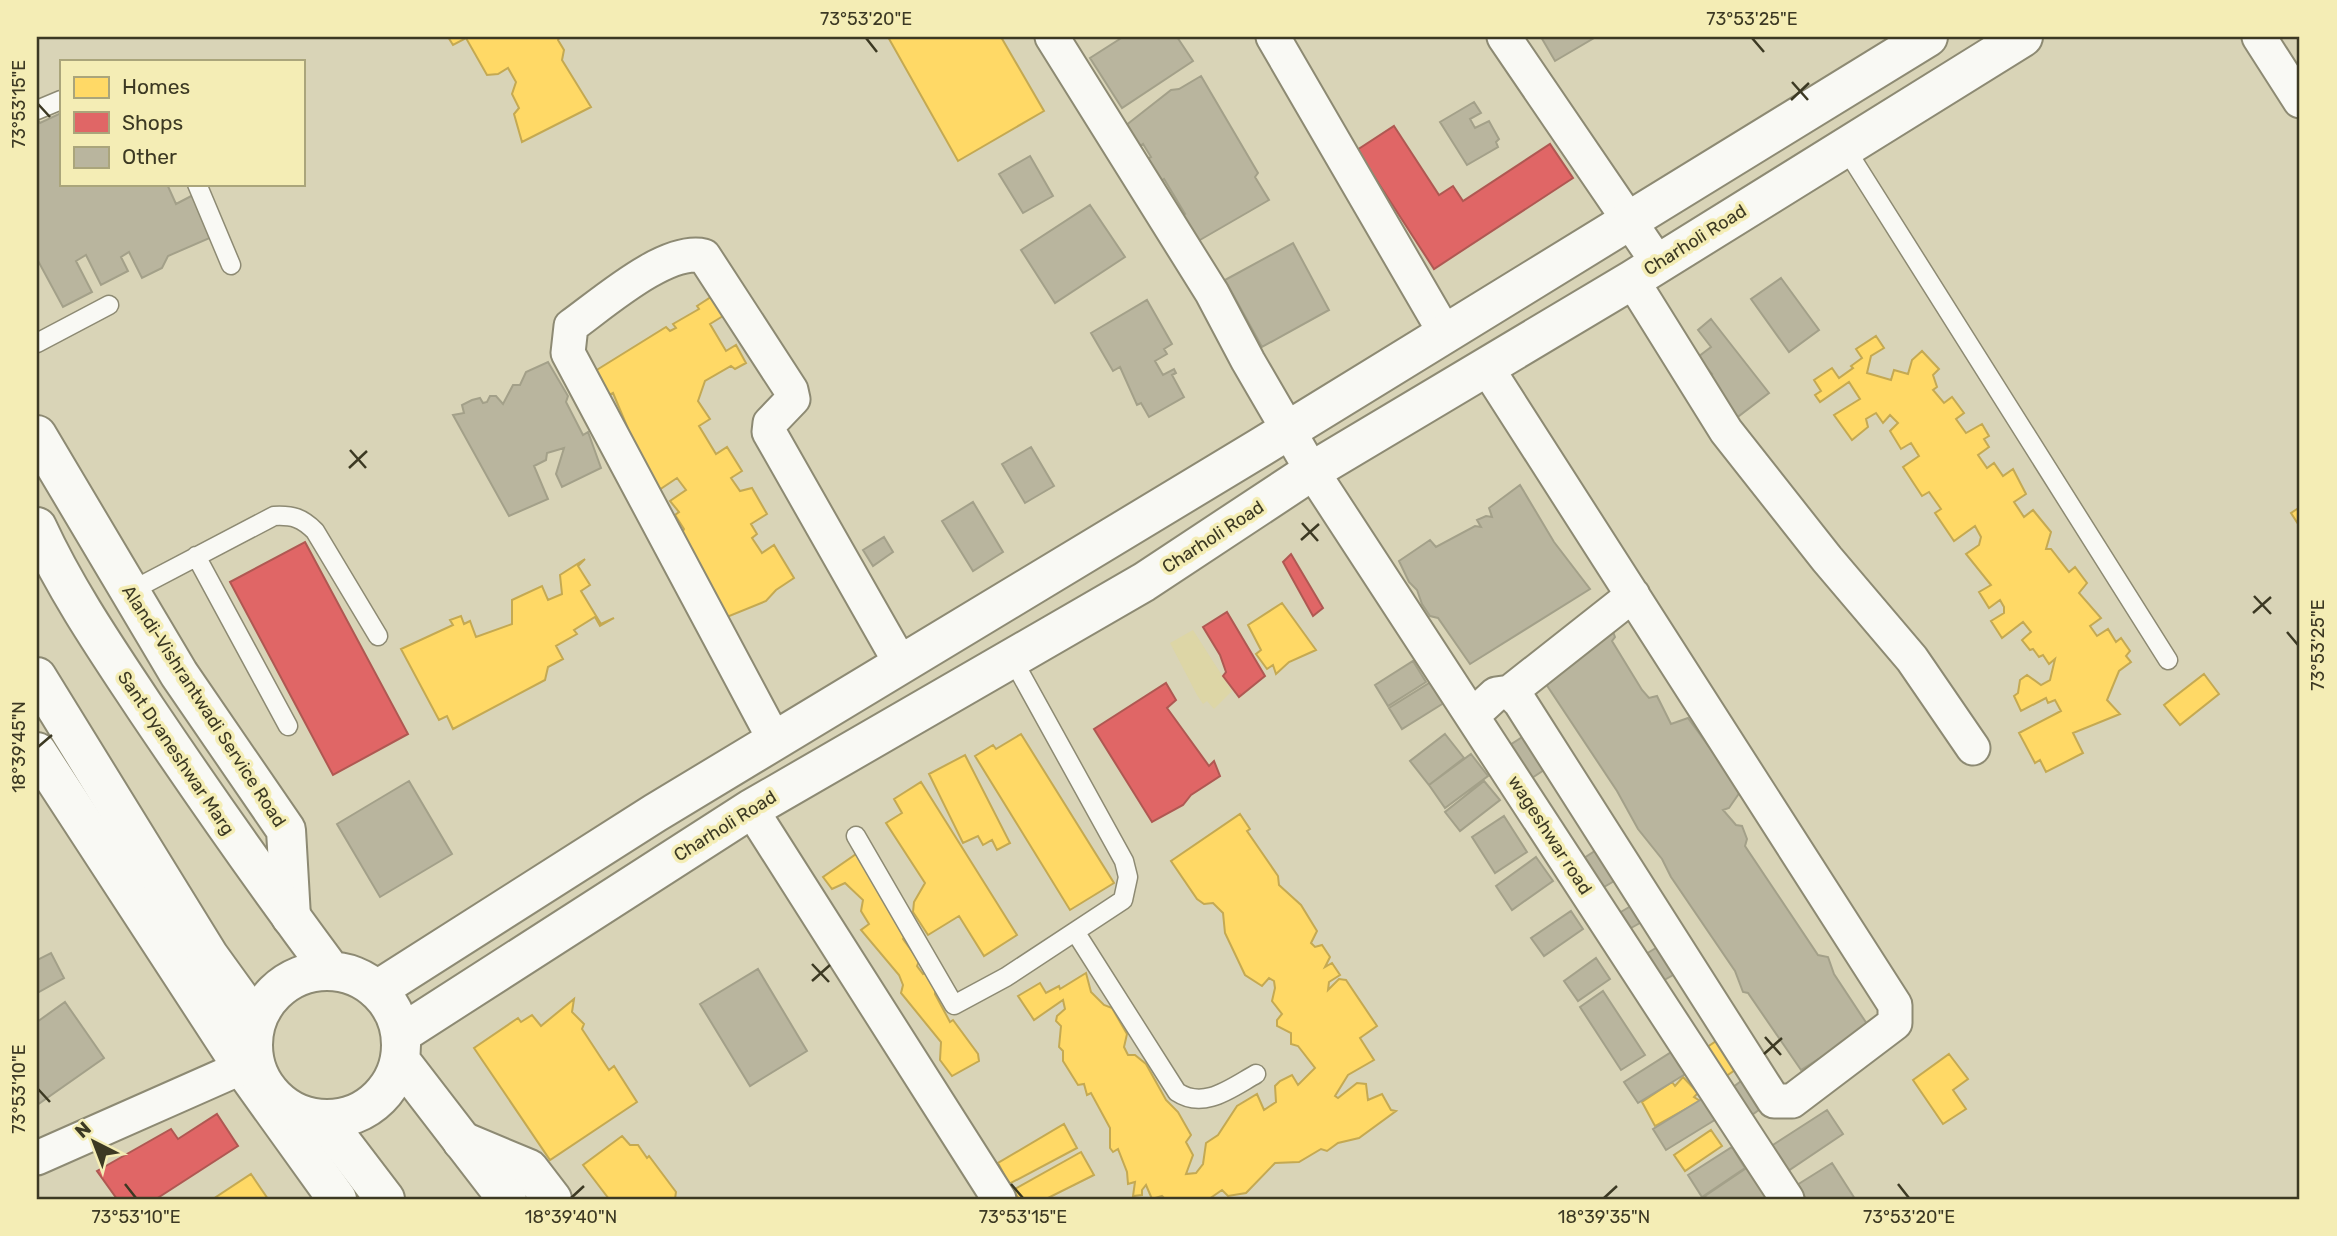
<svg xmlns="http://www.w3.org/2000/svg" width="2337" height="1236" font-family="Rubik,sans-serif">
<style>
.built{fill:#ddd6a6}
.homes{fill:#ffd966;stroke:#c4a952;stroke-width:2}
.shops{fill:#e06666;stroke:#af5852;stroke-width:2}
.building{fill:#b9b59e;stroke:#a3a089;stroke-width:2}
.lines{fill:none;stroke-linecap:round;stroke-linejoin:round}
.lane-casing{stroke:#8d8a73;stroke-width:21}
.street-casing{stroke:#8d8a73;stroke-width:37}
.secondary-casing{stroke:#8d8a73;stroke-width:42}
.primary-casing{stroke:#8d8a73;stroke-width:42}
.lane{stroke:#f9f9f4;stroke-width:18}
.street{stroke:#f9f9f4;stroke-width:33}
.secondary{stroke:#f9f9f4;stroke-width:38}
.primary{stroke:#f9f9f4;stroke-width:38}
.ticks{fill:none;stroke:#3c3923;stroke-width:2.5}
.labels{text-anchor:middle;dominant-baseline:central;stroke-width:7;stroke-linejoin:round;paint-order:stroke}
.street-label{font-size:18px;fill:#3c3923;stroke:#f4edb5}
.neatline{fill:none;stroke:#3c3923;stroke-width:2.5}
.ticks-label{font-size:18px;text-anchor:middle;fill:#3c3923}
</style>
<rect width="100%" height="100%" fill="#d9d4b7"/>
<!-- built -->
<path class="built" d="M1193,630L1232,691L1214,709L1207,701L1203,704L1197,695L1170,643Z"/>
<!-- homes -->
<path class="homes" d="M448,37H560L558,40L564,50L562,60L591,107L522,142L514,114L519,108L512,94L516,82L508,68L498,74L487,75L466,38L453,45Z
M888,37H1001L1044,111L958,161Z
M711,297L723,316L710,324L726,351L736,345L746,363L735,369L731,366L705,381L698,401L710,419L699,426L716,454L727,447L742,471L731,478L740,491L752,488L767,514L751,524L757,534L752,538L762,553L774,545L794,578L776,590L766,601L722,619L681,535L684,529L675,515L679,512L670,501L686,490L677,478L656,492L628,438L629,431L613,393L600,400L587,376L666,327L670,331L676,328L673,324L699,309L697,306Z
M1876,336L1884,348L1871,356L1867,373L1891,380L1894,370L1908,374L1912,360L1922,351L1939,369L1933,375L1937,387L1933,390L1944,403L1952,397L1964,413L1956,419L1966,433L1982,424L1989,436L1984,439L1989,447L1978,455L1987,468L1994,463L2003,476L2013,469L2026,494L2014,502L2024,517L2033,510L2051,532L2046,549H2051L2069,572L2075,567L2087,583L2079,593L2101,618L2090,626L2097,636L2108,629L2116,642L2121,638L2130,651L2126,656L2131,662L2119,671L2107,700L2120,714L2073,733L2083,753L2046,772L2040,760L2035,763L2019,733L2061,711L2055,700L2048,703L2046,698L2021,711L2014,696L2018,693L2020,680L2027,675L2041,685L2050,680L2055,659L2049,664L2043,655L2039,657L2033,649L2030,650L2022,640L2031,632L2023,622L2002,638L1991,621L2004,613V607L2000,600L1989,608L1979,592L1991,585L1966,554L1979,545L1981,537L1975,526L1954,541L1935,513L1941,509L1929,492L1922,496L1903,467L1919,456L1911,443L1901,449L1890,431L1898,423L1890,415L1883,423L1876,413L1866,419L1868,427L1852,440L1834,415L1860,399L1849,382L1820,402L1815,395L1821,391L1814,380L1832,368L1839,378L1853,368L1851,366L1862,358L1856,349Z
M2300,507V527L2291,513Z
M585,559L578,566L590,585L581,591L601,624L614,618L600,626L595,617L574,630L577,634L556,646L563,659L548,667L545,680L453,729L447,716L439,720L401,649L453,625L450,620L461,616L464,624L470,621L476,637L512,624V600L542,586L548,600L562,594L560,575Z
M1282,603L1316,650L1289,662L1276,674L1273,665L1267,669L1256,654L1261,650L1248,625Z
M2204,674L2219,694L2180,725L2164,705Z
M1021,734L1114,883L1070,910L975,756L993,745L996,749Z
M965,755L1010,843L997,850L992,840L983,845L978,836L963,843L929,774Z
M921,782L1017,935L984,956L959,916L928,935L913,912L914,902L925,883L886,823L902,813L894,799Z
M1240,814L1250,829L1247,831L1278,876L1279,885L1301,905L1317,931L1311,943L1315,947L1322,945L1330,957L1325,967L1332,963L1340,975L1329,982L1328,990L1339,979L1346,980L1377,1026L1360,1038L1374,1060L1348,1075L1335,1096L1338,1098L1357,1083L1366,1084L1368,1100L1382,1094L1391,1110L1396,1111L1359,1138L1338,1143L1327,1151L1321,1149L1299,1162L1275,1163L1246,1193L1228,1196L1222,1190L1209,1199H1165L1162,1196L1152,1199L1146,1185L1142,1190V1195L1133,1196L1135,1182L1128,1184L1127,1172L1118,1149L1113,1152L1110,1148V1128L1091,1093L1087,1095L1084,1084L1078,1085L1063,1061V1051L1059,1047L1061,1026L1056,1021L1057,1016L1065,1009L1063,1000L1034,1020L1018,996L1040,983L1046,993L1059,986L1060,989L1086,973L1091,992L1104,1005L1112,1008L1127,1034L1124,1047L1128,1055H1135L1146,1064L1166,1100L1178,1112L1191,1135L1186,1142L1193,1155L1186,1174L1196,1173L1203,1164L1206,1143L1218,1135L1237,1106L1257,1094L1264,1110L1276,1102L1275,1086L1280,1081L1292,1075L1298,1085L1315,1068L1298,1046L1291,1044V1033L1277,1026V1020L1282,1014L1272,1001L1275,988L1274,981L1269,978L1262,986L1245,975L1225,933L1223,913L1213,903L1204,904L1197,899L1171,861Z
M859,852L906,934L903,939L919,961L917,966L923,974L927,972L936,985L935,994L950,1022L953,1020L978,1054L979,1061L952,1076L940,1060L941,1042L901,993L903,985L899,975L861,930L869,924L861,911L863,900L845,883L832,889L823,877Z
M574,999L572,1012L584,1024L582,1029L609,1070L614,1066L637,1102L550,1160L474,1048L518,1018L521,1022L532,1015L541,1026Z
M1722,1037L1738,1068L1719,1081L1700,1052Z
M1949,1054L1968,1079L1953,1090L1966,1109L1943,1124L1913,1080Z
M1683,1077L1698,1093L1694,1097L1700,1101L1655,1126L1642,1102L1672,1082L1675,1086Z
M1064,1124L1077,1148L1009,1184L998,1163Z
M1711,1130L1722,1146L1685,1171L1674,1155Z
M622,1136L630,1145H638L647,1158L649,1156L676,1192L675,1199H609L583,1165Z
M1081,1152L1094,1175L1046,1199H1019L1013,1190Z
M251,1174L268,1199H213Z"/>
<!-- shops -->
<path class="shops" d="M1394,126L1439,195L1453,186L1463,201L1550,144L1573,178L1434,269L1357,150Z
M305,542L408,734L333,775L230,582Z
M1291,554L1323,608L1313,616L1283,562Z
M1490,567L1511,592L1496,604L1476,579Z
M1227,612L1265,676L1239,697L1223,676L1226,672L1220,655L1203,627Z
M1166,683L1176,700L1167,708L1209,766L1214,761L1220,776L1191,795L1183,805L1152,822L1094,729Z
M217,1114L238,1146L156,1199H117L97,1171L171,1129L178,1139Z"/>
<!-- building -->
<path class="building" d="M1123,37H1177L1193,61L1122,108L1090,58Z
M1541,37H1593L1594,38L1555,61Z
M1201,76L1258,173L1255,177L1269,200L1193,244L1178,218L1185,214L1164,179L1161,181L1147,159L1151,157L1143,144L1134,150L1125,126L1171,90L1179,89Z
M1474,102L1481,113L1470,119L1475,128L1489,121L1499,139L1496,142L1498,147L1467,165L1440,122Z
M61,113V184H167L176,204L197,193L212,237L168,256L162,268L142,278L129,252L121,257L128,271L101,285L86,255L76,261L92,292L63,307L37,259V119L40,123Z
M1030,156L1053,196L1023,213L999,174Z
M1090,205L1125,257L1055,303L1021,250Z
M1293,243L1329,310L1262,347L1225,280Z
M1781,278L1819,330L1789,352L1751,299Z
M1147,300L1172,344L1164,349L1167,354L1155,361L1163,375L1174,369L1176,373L1172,375L1184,397L1149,417L1141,403L1137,405L1120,367L1113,371L1091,333Z
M1711,319L1769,393L1735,419L1704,379L1712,374L1698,357L1711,347L1698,330Z
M548,362L568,396L566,402L583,435L588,432L601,468L562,487L556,474L564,448L547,453L546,460L534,466L548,499L509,516L453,415L464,413L462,405L472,400L480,398L483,403L487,402L490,396H496L503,404L513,385H520L526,372Z
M1031,447L1054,486L1025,503L1002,464Z
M1520,485L1554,542L1590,589L1470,664L1438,618L1430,616L1422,604L1417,590L1409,582L1399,561L1430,540L1436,547L1475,526L1481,527L1477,520L1486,516L1492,517L1489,508Z
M973,502L1003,552L973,571L942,521Z
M884,537L893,552L873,566L863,550Z
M1612,629L1615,637L1612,641L1642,690L1649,698L1657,696L1671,724L1688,718L1729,774L1740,792L1729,808L1723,810L1736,825L1742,826L1747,839L1745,846L1818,955L1828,957L1834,974L1869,1027L1801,1070L1748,993L1743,992L1735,971L1671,877L1662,859L1638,829L1617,791L1540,675Z
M1413,661L1426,682L1388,706L1375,685Z
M1434,680L1447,701L1402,729L1389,708Z
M1445,734L1464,758L1429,785L1410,761Z
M1527,734L1550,766L1526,782L1502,750Z
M1471,754L1488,776L1445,808L1429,785Z
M409,781L452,854L380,897L337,824Z
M1484,781L1500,800L1460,831L1445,812Z
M1504,816L1527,852L1495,873L1472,837Z
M1601,847L1621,877L1599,890L1578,862Z
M1536,857L1553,881L1512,910L1496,886Z
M1636,903L1647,919L1624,932L1614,916Z
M1571,911L1583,929L1544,956L1531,938Z
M1664,943L1682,970L1659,983L1641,957Z
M51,953L64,978L37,993V960Z
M1596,958L1610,979L1578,1001L1564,981Z
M758,969L807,1051L750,1086L700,1004Z
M1603,991L1645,1055L1621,1070L1580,1007Z
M65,1002L104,1058L37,1105V1022Z
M1673,1051L1687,1073L1638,1103L1624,1082Z
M1749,1075L1767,1104L1745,1120L1728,1091Z
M1705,1097L1718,1118L1666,1150L1653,1129Z
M1827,1110L1843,1134L1782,1175L1765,1150Z
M1732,1147L1745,1168L1702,1197L1688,1175Z
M1832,1163L1855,1199H1806L1797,1185Z
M1748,1167L1769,1199H1707L1705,1196Z"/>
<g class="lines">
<defs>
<path id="lane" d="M37,110L61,100
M1844,146L2168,660
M197,184L231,265
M37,343L109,305
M196,556L288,726
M129,592L274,516C293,515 302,518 315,531L378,636
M856,836L954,1005L1006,977L1123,900L1128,877L1124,861L1013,660
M1076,933L1177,1092C1204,1110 1231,1088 1256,1074"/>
<path id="street" d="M1052,37L1212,293L1248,361L1312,471L1787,1199
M1273,37L1445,333
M1504,37L1658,263
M2259,37L2300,101
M1632,280L1726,431L1827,559L1912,659L1973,748
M1510,692L1633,595
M1472,716L1496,694L1510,692L1520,702L1774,1101H1792L1895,1023V1005L1487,368
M774,739L568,353L571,326C602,304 666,247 704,256L791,390L793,399L770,423L769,432L901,664
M751,809L999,1199
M37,1158L254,1062"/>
<path id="secondary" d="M37,435L179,674L286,830L291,917
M37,752L243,1068L337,1199
M377,990L655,813L1261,447L1928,37
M401,1034L751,809L1144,582L1312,471L1632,280L2023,37
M462,1141L529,1169L552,1199"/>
<path id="primary" d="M37,527C67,592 107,650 146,709C206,798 267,885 331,971
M37,677L209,956L256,1021
M253 1045a74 74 0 1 1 148 0a74 74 0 1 1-148 0Z
M400,1060L507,1199
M324,1119L385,1199"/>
</defs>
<!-- lane casing -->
<use href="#lane" class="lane-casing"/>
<!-- street casing -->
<use href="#street" class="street-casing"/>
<!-- secondary casing -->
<use href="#secondary" class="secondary-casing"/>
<!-- primary casing -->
<use href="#primary" class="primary-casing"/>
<!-- lane -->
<use href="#lane" class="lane"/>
<!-- street -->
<use href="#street" class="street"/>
<!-- secondary -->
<use href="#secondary" class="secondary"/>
<!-- primary -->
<use href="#primary" class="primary"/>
</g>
<!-- ticks -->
<path class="ticks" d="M866,38L877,52M1752,38L1764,52M1792,82L1808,100M1791,100L1809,83M38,104L50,117M350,450L366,468M349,468L367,451M1302,523L1318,541M1301,540L1319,524M2254,596L2271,614M2253,613L2271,597M2287,632L2298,645M38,747L52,735M812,964L829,982M812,981L830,965M1765,1037L1781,1055M1764,1054L1782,1038M38,1089L50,1102M125,1184L136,1198M1011,1184L1023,1198M1898,1184L1909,1198M571,1198L584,1186M1604,1198L1617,1186"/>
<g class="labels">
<!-- street labels -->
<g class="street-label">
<text transform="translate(1695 240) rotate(-32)">Charholi Road</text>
<text transform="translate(1213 537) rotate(-33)">Charholi Road</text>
<text transform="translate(204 706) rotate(57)">Alandi-Vishrantwadi Service Road</text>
<text transform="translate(176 753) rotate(56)">Sant Dyaneshwar Marg</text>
<text transform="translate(725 826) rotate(-32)">Charholi Road</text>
<text transform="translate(1550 835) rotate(57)">wageshwar road</text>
</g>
</g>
<!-- border -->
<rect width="2337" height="1236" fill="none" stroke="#f4edb5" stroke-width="77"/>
<!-- legend -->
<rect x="60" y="60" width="245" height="126" fill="#f4edb5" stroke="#aaa57b" stroke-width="2"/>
<rect x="74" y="77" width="35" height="21" fill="#ffd966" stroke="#aaa57b" stroke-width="2"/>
<text x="122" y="94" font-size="21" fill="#3c3923">Homes</text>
<rect x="74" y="112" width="35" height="21" fill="#e06666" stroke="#aaa57b" stroke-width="2"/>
<text x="122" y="130" font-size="21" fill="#3c3923">Shops</text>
<rect x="74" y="147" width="35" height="21" fill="#b9b59e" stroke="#aaa57b" stroke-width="2"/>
<text x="122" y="164" font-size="21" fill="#3c3923">Other</text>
<!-- north arrow -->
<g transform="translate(94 1142) rotate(318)" stroke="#f4edb5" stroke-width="5" paint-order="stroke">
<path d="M0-5L12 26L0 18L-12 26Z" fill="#3c3923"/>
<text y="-10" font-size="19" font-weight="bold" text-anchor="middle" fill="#3c3923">N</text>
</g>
<rect x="38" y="38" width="2260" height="1160" class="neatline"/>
<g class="ticks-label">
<text x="866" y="25">73°53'20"E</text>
<text x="1752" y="25">73°53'25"E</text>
<text transform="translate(19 104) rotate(-90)" y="6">73°53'15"E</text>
<text transform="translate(2318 645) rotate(-90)" y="6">73°53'25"E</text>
<text transform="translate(19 747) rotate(-90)" y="6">18°39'45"N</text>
<text transform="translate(19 1089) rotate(-90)" y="6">73°53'10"E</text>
<text x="136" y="1223">73°53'10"E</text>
<text x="571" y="1223">18°39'40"N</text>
<text x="1023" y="1223">73°53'15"E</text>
<text x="1604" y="1223">18°39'35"N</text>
<text x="1909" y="1223">73°53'20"E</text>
</g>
</svg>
